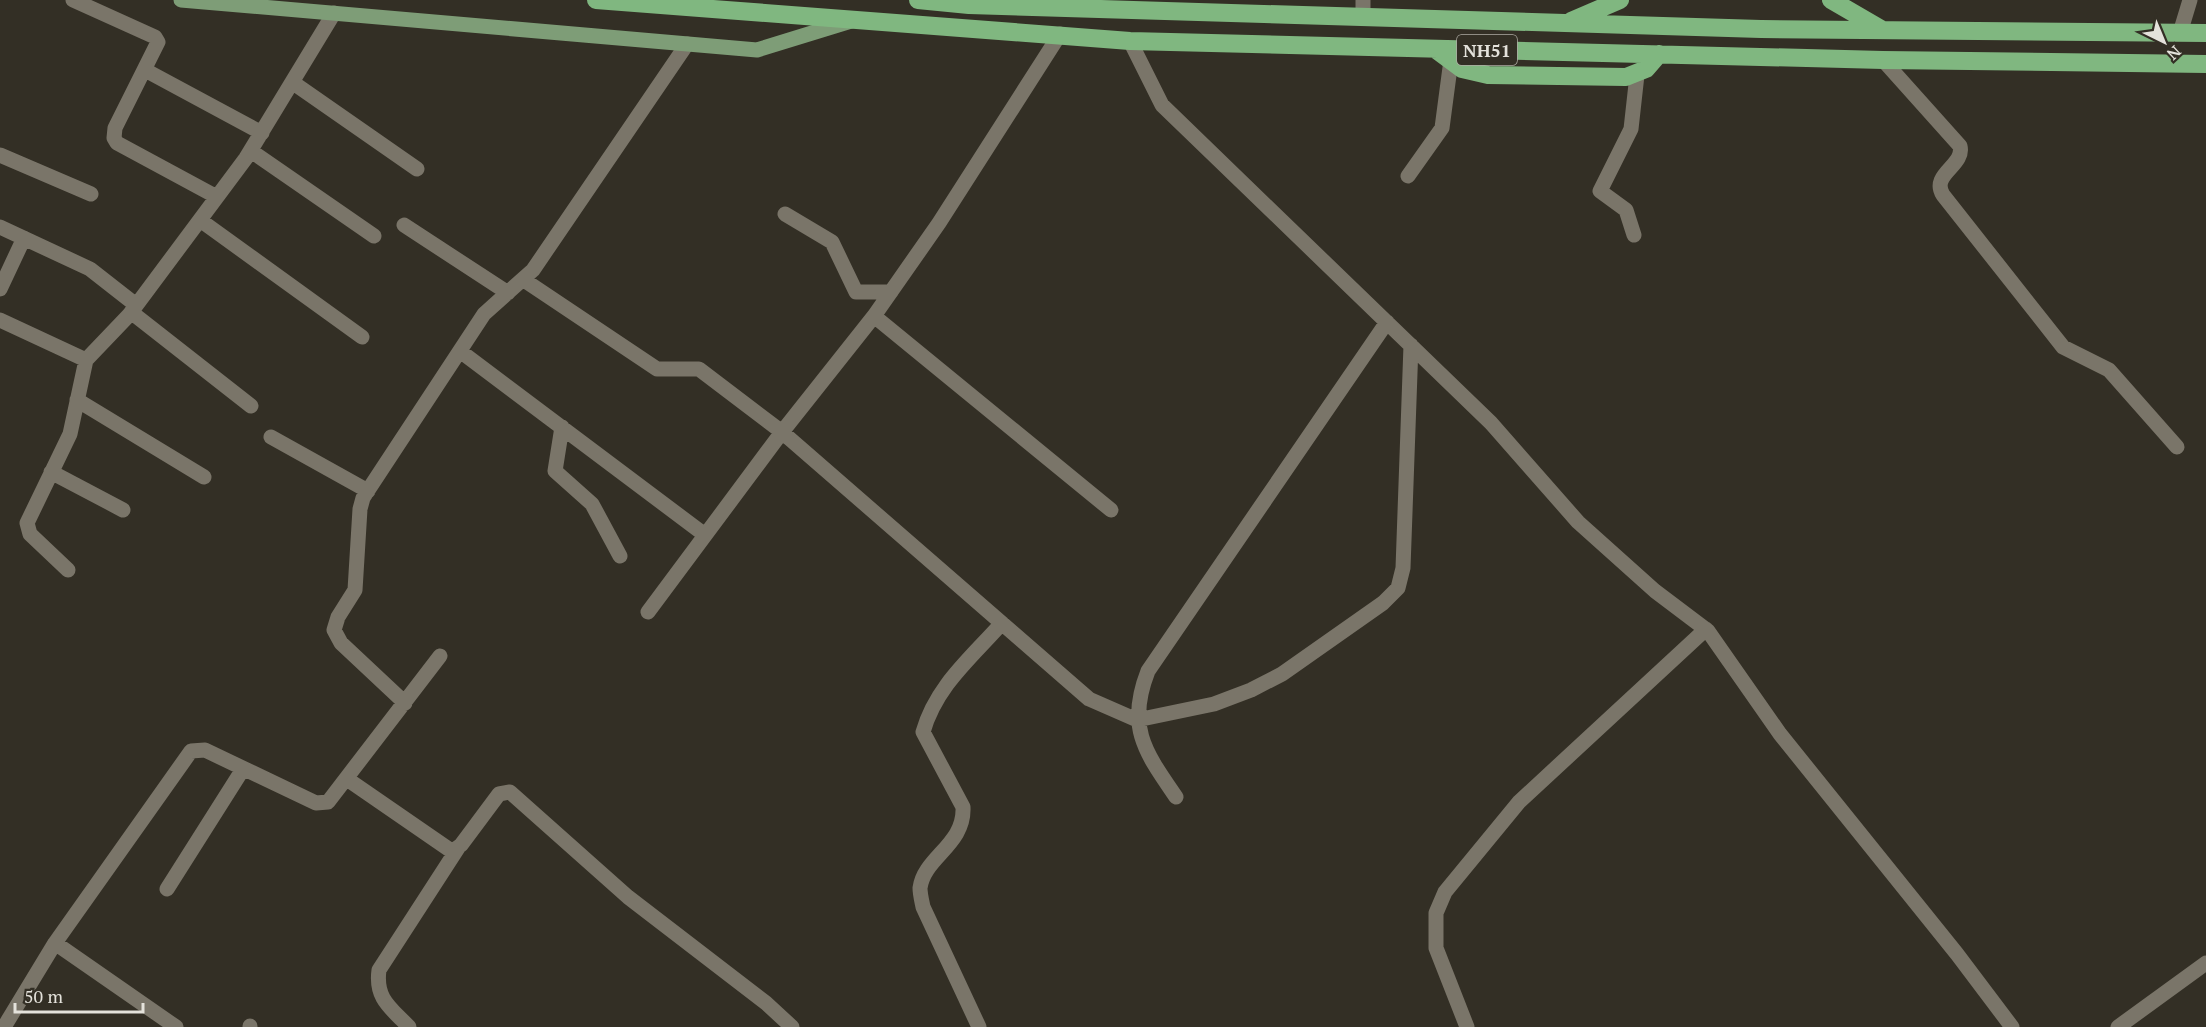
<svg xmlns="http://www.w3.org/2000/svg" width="2206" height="1027" font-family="'PT Serif',serif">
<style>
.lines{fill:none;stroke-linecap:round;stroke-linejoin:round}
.minor{stroke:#7a7569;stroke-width:15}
.major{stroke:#7e9d77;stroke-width:15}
.highway{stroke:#80b780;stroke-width:18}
.labels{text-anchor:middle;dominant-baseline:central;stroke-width:4.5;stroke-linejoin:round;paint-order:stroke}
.shield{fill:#332f25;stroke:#afaca4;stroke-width:1.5}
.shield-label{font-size:18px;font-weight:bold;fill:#e4e2db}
</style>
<rect width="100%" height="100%" fill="#332f25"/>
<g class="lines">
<!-- minor -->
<path class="minor" d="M73,0L155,37L158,42L115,128L114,138L117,143L217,197
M1363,0V17
M2180,33L2190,0
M1130,41L1162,105L1491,423L1578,522L1655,591L1708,631L1780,734L1957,954L2012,1027
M1883,60L1960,146C1965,166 1930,174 1943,195L2063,347L2109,370L2177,447
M145,70L262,133
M292,82L417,169
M251,151L374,236
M0,155L91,194
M1408,176L1442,128L1451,60
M785,214L832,242L856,292H891
M200,220L362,337
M404,225L508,293
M0,227L90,269L136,305
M1634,235L1626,210L1600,191L1631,129L1637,75
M524,280L657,369H699L782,432L1089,699L1137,720L1214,704L1251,690L1282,674L1383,603L1398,588L1403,568L1411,345
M0,289L24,238
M131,312L251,406
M874,316L1111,510
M0,320L86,360
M460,351L705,535
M77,400L204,477
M562,427L555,471L592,504L620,556
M271,437L368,491
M51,472L123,510
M68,570L30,534L27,523L70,434L86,360L129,315L246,158L334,13
M648,612L782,432L874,316L939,223L1060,34
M405,703L341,643L334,630L338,617L355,590L360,509L363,498L484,314L533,270L687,44
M347,779L450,850H454L461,845L499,794L510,792L628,897L766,1003L792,1027
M1176,797C1145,752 1126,727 1148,671L1387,322
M167,889L243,769
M55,943L176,1027
M4,1027L55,943L191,751L205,750L316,803L328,802L440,656
M250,1027V1026
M409,1027C391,1008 375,999 379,970L458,848
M979,1027L923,907C922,902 920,894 920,888C924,857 965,845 963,807L923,732C936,686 971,658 1002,623
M1467,1027L1436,948V913L1445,892L1519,802L1706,629
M2118,1027L2206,963"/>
<!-- major -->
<path class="major" d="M181,0L757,50L851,21"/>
<!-- highway -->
<path class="highway" d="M596,0L1130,41L1883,60L2206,64
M918,0L969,5L1761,29L2206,33
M1831,0L1881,29
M1571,21L1620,0
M1435,49L1462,69L1488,75L1626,77L1646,69L1659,54"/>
</g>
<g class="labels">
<!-- shield labels -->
<rect class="shield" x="1457" y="35" width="60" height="30" rx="4.5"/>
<g class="shield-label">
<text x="1487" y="50">NH51</text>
</g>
</g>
<!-- north arrow -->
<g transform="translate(2164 42) rotate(137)" stroke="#332f25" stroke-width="4.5" paint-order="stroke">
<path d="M0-4.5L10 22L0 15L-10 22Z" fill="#e4e2db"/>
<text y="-9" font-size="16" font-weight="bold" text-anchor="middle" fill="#e4e2db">N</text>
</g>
<!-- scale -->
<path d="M15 1003v9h128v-9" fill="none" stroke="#e4e2db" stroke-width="3"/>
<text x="24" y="1003" font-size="18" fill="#e4e2db" stroke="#332f25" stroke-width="4.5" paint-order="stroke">50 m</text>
</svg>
